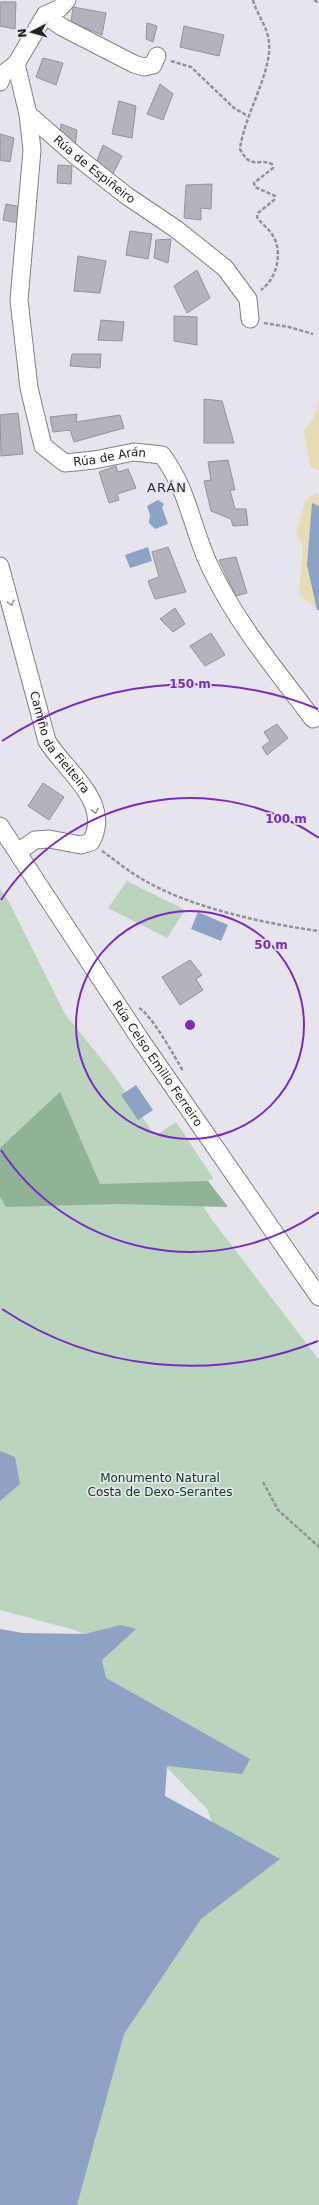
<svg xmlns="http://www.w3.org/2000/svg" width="319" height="2205" font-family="'DejaVu Sans',sans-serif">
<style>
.green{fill:#bad4be}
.forest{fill:#90b396}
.sand{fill:#e6dcb7}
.water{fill:#8ca3c5}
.building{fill:#b4b2ba;stroke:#94929a}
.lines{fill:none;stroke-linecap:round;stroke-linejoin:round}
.minor-casing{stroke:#828087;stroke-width:19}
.path{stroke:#949298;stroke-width:2.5;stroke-dasharray:4 2;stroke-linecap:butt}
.minor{stroke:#fff;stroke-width:17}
.oneway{stroke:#9c9b9c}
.ring{fill:none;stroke:#7b2cbf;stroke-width:2}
.labels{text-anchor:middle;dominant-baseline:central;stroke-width:3.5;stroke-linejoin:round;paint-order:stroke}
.street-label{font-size:12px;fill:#222124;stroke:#e6e4ec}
.park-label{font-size:12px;fill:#023e18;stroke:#e6e4ec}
.neighbourhood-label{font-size:13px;letter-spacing:1px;fill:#2e2c32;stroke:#e6e4ec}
.centre{fill:#7b2cbf;stroke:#e6e4ec;stroke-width:2}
.ring-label{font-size:12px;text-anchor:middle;font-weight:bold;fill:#7b2cbf;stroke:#e6e4ec;stroke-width:3.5;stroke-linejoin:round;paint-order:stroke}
</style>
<rect width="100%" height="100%" fill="#e6e4ec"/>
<!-- green -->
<path class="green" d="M127,881L185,910L167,938L108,908Z
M0,889L9,902L65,1014L111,1071L155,1136L176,1122L213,1178L193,1192L213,1221L319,1360V2205H65L96,2139L88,2101L219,1840L207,1809L141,1741L81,1633L75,1630L0,1610Z"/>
<!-- forest -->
<path class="forest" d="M60,1092L100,1184L208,1181L228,1207L117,1204L6,1207L0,1197V1148Z"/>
<!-- sand -->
<path class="sand" d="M319,398V471L310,466L304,431L314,418Z
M316,493L319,495V610H317L299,594L303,546L296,534L305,501Z"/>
<!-- water -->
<path class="water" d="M158,500L164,504L162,507L168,524L155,529L149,523L150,515L147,506Z
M312,503L319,506V610H317L307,565Z
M148,547L152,561L130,568L125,555Z
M198,912L228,925L221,941L191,929Z
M136,1085L153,1110L138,1120L121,1095Z
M0,1451L15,1457L20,1484L0,1501Z
M121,1625L136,1629L102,1660L106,1678L250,1759L242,1774L167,1766L165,1796L280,1859L201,1919L124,2034L77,2205H0V1629L23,1633L85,1634Z"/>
<!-- building -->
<path class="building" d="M0,2H16L15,29L0,26Z
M73,7L106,13L102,35L71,22Z
M147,23L157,26L153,42L146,39Z
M184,26L224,35L219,56L180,47Z
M43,58L63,63L56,85L36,77Z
M160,84L173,94L163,120L147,114Z
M119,101L136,106L132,138L112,134Z
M61,124L77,130L75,147L60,137Z
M0,134L14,138L10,162L0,160Z
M103,145L122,156L113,174L99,166L101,163L97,161Z
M58,165L72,166L71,184L57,183Z
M212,184L211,209L201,208V220L184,218L186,185Z
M6,204L22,207L19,223L3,220Z
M130,231L152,234L148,259L126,255Z
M171,239L168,263L154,258L156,240Z
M78,256L106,261L100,293L74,291Z
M197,270L210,298L187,313L174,286Z
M174,316L197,317V345L174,341Z
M101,320L124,322L122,341L98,340Z
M72,354H101L100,368L70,366Z
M204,399L222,401L234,443H204Z
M18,413L23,454L1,456L0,415Z
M77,414L76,422L120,415L124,428L74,442L70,430L53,432L50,417Z
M228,460L235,490H230L235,509H246L248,525L233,526L231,519L211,511L204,481L211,480L208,462Z
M116,466L118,472L128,469L136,488L117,494L119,500L109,503L99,472Z
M168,547L186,592L155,599L148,581L159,577L152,552Z
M236,557L247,593L236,596L219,560Z
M175,608L185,624L173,632L160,619Z
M211,633L225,655L205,666L190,646Z
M277,724L288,738L267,755L262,747L270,741L264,732Z
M43,783L64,797L49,820L28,806Z
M190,960L202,975L196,979L203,990L180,1005L162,977Z"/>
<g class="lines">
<defs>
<g id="minor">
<path d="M45,15L62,27L134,64L144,67L153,65L157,56"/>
<path id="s1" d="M16,64L28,114L76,156L127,196L176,229L225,268L248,299L250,319"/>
<path d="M0,82L3,74L16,64L45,15L60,8L67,0"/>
<path id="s2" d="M28,114L32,150L19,300L29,388L43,446L65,463L94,460L134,452L162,455C190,492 192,532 212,571C238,625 277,671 313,719"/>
<path id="s3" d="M0,566L47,741C65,771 113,802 91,842L81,845L49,839L35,840L18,852"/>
<path id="s4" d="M0,826L140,1039L319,1297"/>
</g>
</defs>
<!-- minor casing -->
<use href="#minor" class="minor-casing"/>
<!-- path -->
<path class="path" d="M253,0C257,15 268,27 269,43C272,72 244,116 240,149C251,170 257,158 272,164L273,168L254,183L255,187L275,196L274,200L258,213L257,217C261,224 269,228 273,236C283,252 277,279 261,290
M314,0L319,3
M171,61L191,67L234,108L248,116
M264,323L289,327L313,334
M102,851C115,860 128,871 142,879C188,907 266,924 319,931
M139,1008C151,1014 175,1057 183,1071
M263,1482L278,1510L319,1547"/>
<!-- minor -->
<use href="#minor" class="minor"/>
</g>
<!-- one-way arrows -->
<defs><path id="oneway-chevron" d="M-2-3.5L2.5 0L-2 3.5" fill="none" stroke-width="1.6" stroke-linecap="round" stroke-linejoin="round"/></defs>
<g class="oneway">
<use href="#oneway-chevron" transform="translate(11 603) rotate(75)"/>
<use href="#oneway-chevron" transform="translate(95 811) rotate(78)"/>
</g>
<!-- distance rings -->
<g class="ring">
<circle cx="190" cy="1025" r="114"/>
<path d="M319 1212A227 227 0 0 1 1 1150M1 900A227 227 0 0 1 319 838"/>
<path d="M318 1341A341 341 0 0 1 2 1309M2 741A341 341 0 0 1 318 709"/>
</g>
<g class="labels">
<!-- street labels -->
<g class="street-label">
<text stroke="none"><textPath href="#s1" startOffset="138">Rúa de Espiñeiro</textPath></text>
<text stroke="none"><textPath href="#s2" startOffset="408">Rúa de Arán</textPath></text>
<text stroke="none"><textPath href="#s3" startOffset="188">Camiño da Fieiteira</textPath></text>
<text stroke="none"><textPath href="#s4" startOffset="285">Rúa Celso Emilio Ferreiro</textPath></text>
</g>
<!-- park labels -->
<g class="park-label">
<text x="160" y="1478">Monumento Natural<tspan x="160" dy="14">Costa de Dexo-Serantes</tspan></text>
</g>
<!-- neighbourhood labels -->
<g class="neighbourhood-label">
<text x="167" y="487">ARÁN</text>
</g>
</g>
<circle cx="190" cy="1025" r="6" class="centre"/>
<g class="ring-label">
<text x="190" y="688">150 m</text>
<text x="286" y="823">100 m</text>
<text x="271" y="949">50 m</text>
</g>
<!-- north arrow -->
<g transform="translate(32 32) rotate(264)" stroke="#e6e4ec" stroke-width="3" paint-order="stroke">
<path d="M0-3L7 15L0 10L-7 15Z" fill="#222124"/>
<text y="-6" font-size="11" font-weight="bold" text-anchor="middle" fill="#222124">N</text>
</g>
</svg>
